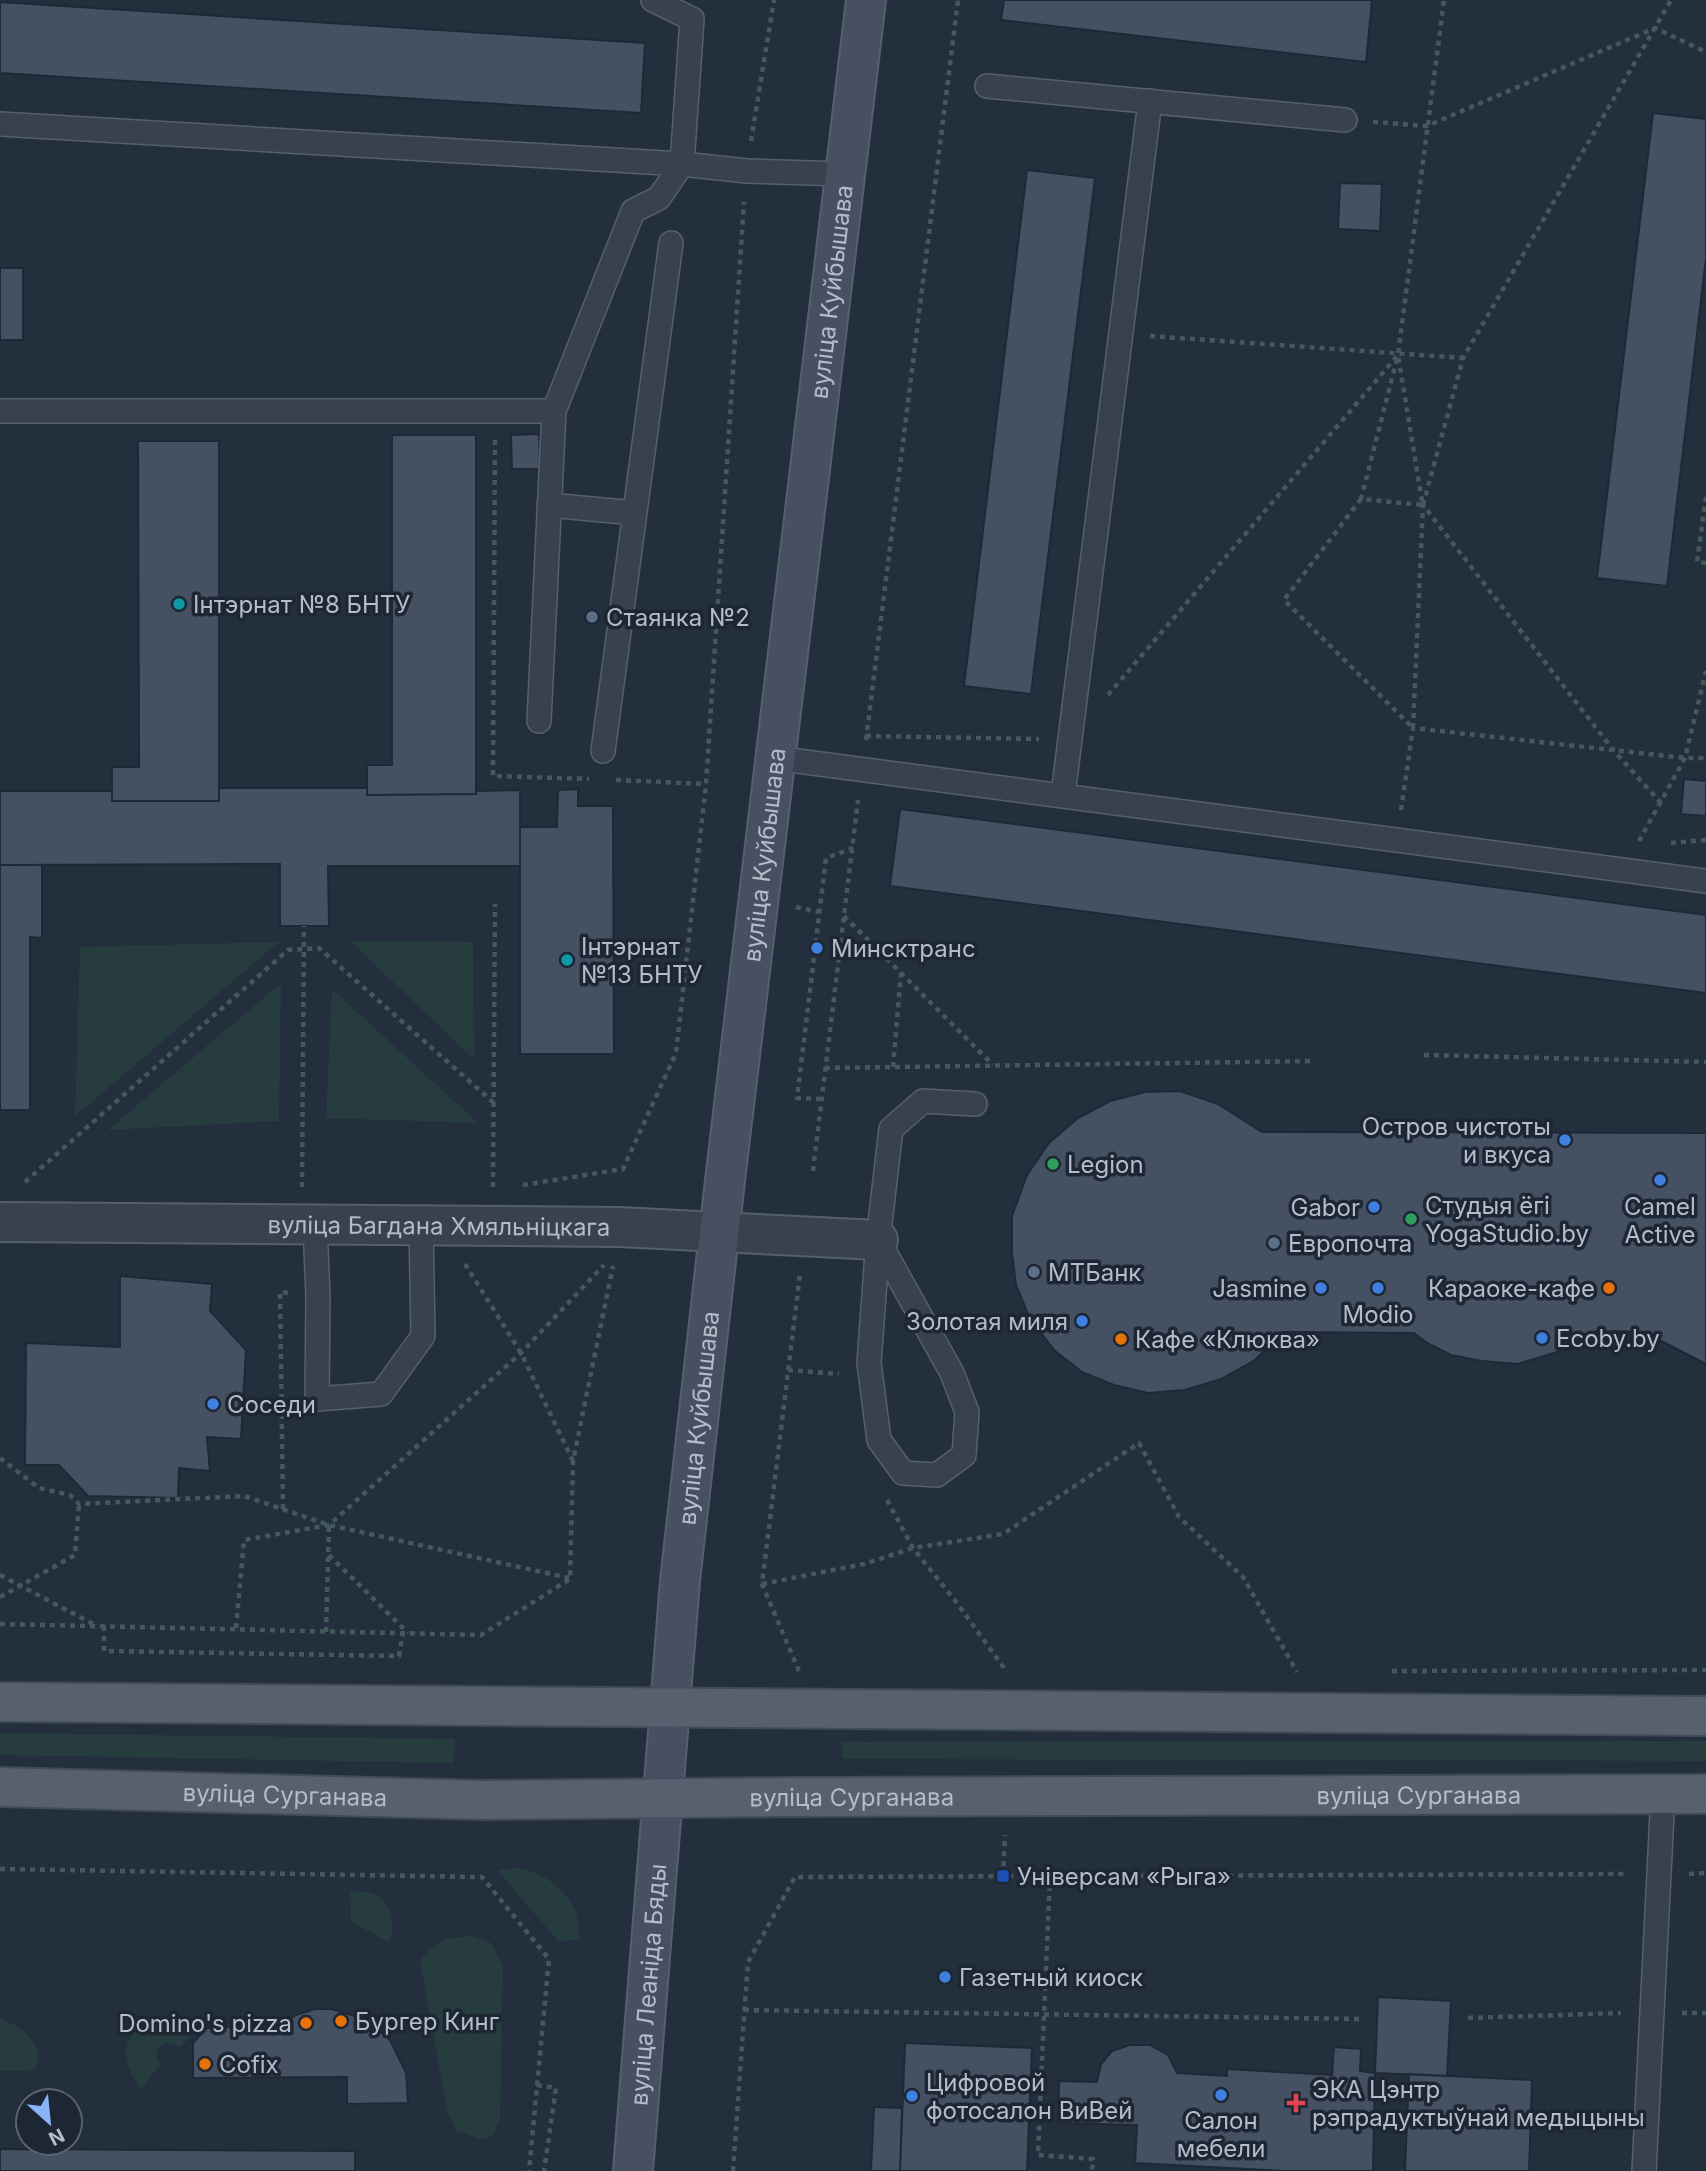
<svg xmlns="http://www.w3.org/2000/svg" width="1706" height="2171" font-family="Inter,sans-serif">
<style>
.green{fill:#263c3f}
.building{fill:#455162;stroke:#1f2835;stroke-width:2}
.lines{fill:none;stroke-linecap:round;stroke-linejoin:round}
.lane-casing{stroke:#565f6c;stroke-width:26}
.street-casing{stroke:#565f6c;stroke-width:42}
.secondary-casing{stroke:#565f6c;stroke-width:42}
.primary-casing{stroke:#414a57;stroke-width:42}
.path{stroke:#44595c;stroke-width:4.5;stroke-dasharray:5 5;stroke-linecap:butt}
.lane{stroke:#38414e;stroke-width:23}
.street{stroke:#38414e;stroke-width:38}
.secondary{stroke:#465061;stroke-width:38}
.primary{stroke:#56606e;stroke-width:38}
.culture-dot{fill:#0f9aa8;stroke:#1d2633;stroke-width:2.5}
.service-dot{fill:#5c6f8a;stroke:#1d2633;stroke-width:2.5}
.shop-dot{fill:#3f7fe0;stroke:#1d2633;stroke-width:2.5}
.leisure-dot{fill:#2e9e5b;stroke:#1d2633;stroke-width:2.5}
.food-dot{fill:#e8710a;stroke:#1d2633;stroke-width:2.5}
.transit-dot{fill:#1a4fb4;stroke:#1d2633;stroke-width:2.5}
.health-dot{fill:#e0444e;stroke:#1d2633;stroke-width:2.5}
.labels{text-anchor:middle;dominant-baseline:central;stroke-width:7;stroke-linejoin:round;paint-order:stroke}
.street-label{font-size:24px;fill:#b4bcc9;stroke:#1d2633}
.poi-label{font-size:24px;fill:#b4bcc9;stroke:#1d2633;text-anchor:start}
</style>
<rect width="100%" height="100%" fill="#242f3e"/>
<!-- green -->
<path class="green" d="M350,941L473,942L474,1059Z
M279,942L75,1116L80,947Z
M281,983L279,1121L108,1130Z
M332,989L478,1123L326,1118Z
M0,1733L455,1739L454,1763L0,1755Z
M1706,1741V1761L842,1759V1742Z
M519,1868C544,1872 570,1892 577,1916C579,1923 579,1932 579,1939L559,1942L497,1870Z
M350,1891C355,1892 362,1891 367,1892C390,1896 397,1923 389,1942L351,1922Z
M470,1936L491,1943L503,1966L500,2118L494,2134L484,2140L456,2131L447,2110L420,1961C435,1940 445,1938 470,1936Z
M158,2015H178L199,2028L180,2047L165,2043L158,2048L156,2056L160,2065L141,2089C118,2058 120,2032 158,2015Z
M0,2019C15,2022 41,2041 38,2059C38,2063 36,2066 34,2070L0,2071Z"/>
<!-- building -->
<path class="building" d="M1004,0H1372L1366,62L1001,20Z
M0,2L645,43L641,113L0,73Z
M1653,113L1706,119V258L1667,586L1597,578Z
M1027,170L1095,178L1031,694L964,686Z
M1340,183L1382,184L1380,231L1338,229Z
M0,268H23V340H0Z
M539,434L540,469H512L511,435Z
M392,435H476V794L367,795V765H392Z
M138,441H219V801H112V767H139Z
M1684,779L1706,781V816L1681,814Z
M219,788H367V795L476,794V791L520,790V866H328L329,926H280V864L0,865V791H112V801H219Z
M578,789V806H613L614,1054H520V827H557L558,790Z
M900,809L1706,915V993L890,886Z
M0,865H42V938L30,937V1110H0Z
M1180,1091L1218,1104L1262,1132L1706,1133V1364L1644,1332L1596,1331L1557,1352L1518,1364L1482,1361L1451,1355L1427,1343L1414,1333L1283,1332L1255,1360L1221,1379L1185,1390L1148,1393L1114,1385L1082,1372L1055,1351L1030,1319L1016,1285L1012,1253V1216L1027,1175L1049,1143L1078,1118L1110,1101L1145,1092Z
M120,1276L212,1284L210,1311L246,1350L241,1439L207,1437L210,1471L179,1468L178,1498L88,1496L59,1465H25L26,1343L120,1347Z
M1378,1997L1451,2001L1447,2076L1375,2073Z
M315,2009H331L358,2017L371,2023L390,2040L406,2073L408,2103L347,2104V2077L193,2078V2043L207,2028L282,2024L296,2015Z
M905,2043L1032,2048L1027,2171H900Z
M1130,2045H1150L1168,2055L1177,2073L1227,2076V2069L1332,2075L1334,2047L1361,2049L1360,2071L1375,2073L1373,2171H1284L1135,2163L1137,2125L1058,2123L1059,2081L1097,2082L1101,2064L1112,2051Z
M1409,2074L1532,2080L1529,2171H1405Z
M874,2107L902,2108L900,2171H871Z
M0,2149L355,2151V2171H0Z"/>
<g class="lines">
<defs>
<path id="lane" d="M987,86L1345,120
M0,124L682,164L747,171L844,174
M0,411H554
M549,505L635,513
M539,721L554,411L633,211L659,198L682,164L692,19L653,0
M603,751L671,243
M775,758L1706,881
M1063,795L1150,101
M315,1225L318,1297L317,1399L381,1394L423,1336L421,1226
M878,1240L952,1373L967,1412L964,1455L937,1475L903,1473L879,1440L869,1363L878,1240L891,1129L923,1101L975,1104
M1644,2171L1663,1794"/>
<g id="street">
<path id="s1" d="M0,1222L619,1227L878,1240"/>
</g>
<g id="secondary">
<path id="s2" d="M633,2171L680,1581L726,1172L866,0"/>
</g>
<g id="primary">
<path d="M0,1702L1706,1716"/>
<path id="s3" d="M0,1787L482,1800L796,1797L1706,1794"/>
</g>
</defs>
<!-- lane casing -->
<use href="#lane" class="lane-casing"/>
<!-- street casing -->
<use href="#street" class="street-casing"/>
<!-- secondary casing -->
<use href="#secondary" class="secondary-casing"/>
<!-- primary casing -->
<use href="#primary" class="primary-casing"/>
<!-- path -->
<path class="path" d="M1373,122L1427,126L1655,28L1706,52
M751,141L774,0
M1150,336L1463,358
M1397,359L1361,499L1423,505
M495,440L493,776L589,779
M1706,497L1697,562L1706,563
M1361,499L1284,600L1413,728
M1422,501L1398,355L1444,0
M1423,505L1463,358L1671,0
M1108,695L1398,355
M1413,728L1423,505L1614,751L1661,803
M866,736L1039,739
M866,740L958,0
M616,780L706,784
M1401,810L1413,728L1685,758H1706
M1639,841L1685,758L1706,671
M1671,843L1706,840
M796,907L819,912
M844,916L993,1065
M1424,1055L1706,1062
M893,1067L901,973
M825,1068L1315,1061
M821,1099L797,1098L826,858L853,848
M813,1171L858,800
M25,1182L288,950L319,948L494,1103
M523,1185L623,1169L676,1053L706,784L744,202
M302,1187L304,926
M493,1187L495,904
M465,1264L521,1353L573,1461
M788,1370L839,1374
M0,1458L39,1488L70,1495L79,1504L244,1496L329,1525L569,1578
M887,1500L913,1548L957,1603L1007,1672
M283,1509L280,1292L289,1293
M329,1555L408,1633
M0,1575L95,1625
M762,1584L864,1564L913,1548L1003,1534L1139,1443L1179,1517L1243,1577L1297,1672
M0,1597L75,1555L79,1504
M0,1624L481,1635L570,1579L573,1461L613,1266
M104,1626V1651L399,1656L403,1633
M236,1628L244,1540L329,1525L521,1353L604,1265
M326,1632L329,1525
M799,1671L762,1584L800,1274
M1392,1671L1706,1670
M0,1869L482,1877L549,1959L529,2171
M1689,1874L1706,1873
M1003,1876L1005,1835
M1050,1876L1038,2155L1093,2159L1092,2171
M744,2010L1360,2019
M1682,2013H1706
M1468,2018L1621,2013
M537,2085L556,2088L544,2171
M733,2171L748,1962L795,1877L1628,1874"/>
<!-- lane -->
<use href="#lane" class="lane"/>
<!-- street -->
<use href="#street" class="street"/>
<!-- secondary -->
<use href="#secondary" class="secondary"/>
<!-- primary -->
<use href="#primary" class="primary"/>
</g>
<!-- markers -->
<g class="culture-dot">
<circle cx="179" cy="604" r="7"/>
<circle cx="567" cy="960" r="7"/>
</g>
<g class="service-dot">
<circle cx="592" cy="617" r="7"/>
<circle cx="1274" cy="1243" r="7"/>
<circle cx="1034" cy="1272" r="7"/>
</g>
<g class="shop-dot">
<circle cx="817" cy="948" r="7"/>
<circle cx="1565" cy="1140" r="7"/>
<circle cx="1660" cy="1180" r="7"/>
<circle cx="1374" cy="1207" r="7"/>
<circle cx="1321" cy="1288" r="7"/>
<circle cx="1378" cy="1288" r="7"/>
<circle cx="1082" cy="1321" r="7"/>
<circle cx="1542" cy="1338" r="7"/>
<circle cx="213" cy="1404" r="7"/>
<circle cx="945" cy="1977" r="7"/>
<circle cx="1221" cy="2095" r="7"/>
<circle cx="912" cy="2096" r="7"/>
</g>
<g class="leisure-dot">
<circle cx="1053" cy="1164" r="7"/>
<circle cx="1411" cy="1219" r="7"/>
</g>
<g class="food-dot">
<circle cx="1609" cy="1288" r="7"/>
<circle cx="1121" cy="1339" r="7"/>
<circle cx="341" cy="2021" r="7"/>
<circle cx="306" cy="2023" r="7"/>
<circle cx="205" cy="2064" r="7"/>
</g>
<rect class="transit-dot" x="996" y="1869" width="14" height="14" rx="3.5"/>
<path class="health-dot" d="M1292.5 2092.5h7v7h7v7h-7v7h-7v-7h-7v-7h7z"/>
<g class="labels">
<!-- street labels -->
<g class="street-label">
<text stroke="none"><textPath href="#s2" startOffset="1890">вуліца Куйбышава</textPath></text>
<text stroke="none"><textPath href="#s2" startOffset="1323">вуліца Куйбышава</textPath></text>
<text stroke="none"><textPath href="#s1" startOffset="439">вуліца Багдана Хмяльніцкага</textPath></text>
<text stroke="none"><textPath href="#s2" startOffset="756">вуліца Куйбышава</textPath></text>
<text stroke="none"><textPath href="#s3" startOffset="285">вуліца Сурганава</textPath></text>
<text stroke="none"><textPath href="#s3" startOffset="1419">вуліца Сурганава</textPath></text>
<text stroke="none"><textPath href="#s3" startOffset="852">вуліца Сурганава</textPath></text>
<text stroke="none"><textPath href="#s2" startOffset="187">вуліца Леаніда Бяды</textPath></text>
</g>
<!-- poi labels -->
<g class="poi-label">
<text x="193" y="604">Інтэрнат №8 БНТУ</text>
<text x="606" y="617">Стаянка №2</text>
<text x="581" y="946">Інтэрнат<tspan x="581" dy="28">№13 БНТУ</tspan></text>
<text x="831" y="948">Минсктранс</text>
<text x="1551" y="1126" text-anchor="end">Остров чистоты<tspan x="1551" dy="28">и вкуса</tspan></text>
<text x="1067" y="1164">Legion</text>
<text x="1425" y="1205">Студыя ёгі<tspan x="1425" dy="28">YogaStudio.by</tspan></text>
<text x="1660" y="1206" text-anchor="middle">Camel<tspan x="1660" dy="28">Active</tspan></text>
<text x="1360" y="1207" text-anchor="end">Gabor</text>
<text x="1288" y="1243">Европочта</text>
<text x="1048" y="1272">МТБанк</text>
<text x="1307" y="1288" text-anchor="end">Jasmine</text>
<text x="1595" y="1288" text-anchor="end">Караоке-кафе</text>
<text x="1378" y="1314" text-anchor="middle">Modio</text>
<text x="1068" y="1321" text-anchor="end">Золотая миля</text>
<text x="1556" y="1338">Ecoby.by</text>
<text x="1135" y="1339">Кафе «Клюква»</text>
<text x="227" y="1404">Соседи</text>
<text x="1017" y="1876">Універсам «Рыга»</text>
<text x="959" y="1977">Газетный киоск</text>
<text x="355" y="2021">Бургер Кинг</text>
<text x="292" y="2023" text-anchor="end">Domino's pizza</text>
<text x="219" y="2064">Cofix</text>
<text x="926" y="2082">Цифровой<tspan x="926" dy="28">фотосалон ВиВей</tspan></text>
<text x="1312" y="2089">ЭКА Цэнтр<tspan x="1312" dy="28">рэпрадуктыўнай медыцыны</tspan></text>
<text x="1221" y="2120" text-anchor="middle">Салон<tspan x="1221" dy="28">мебели</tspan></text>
</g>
</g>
<!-- north arrow -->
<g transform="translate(49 2122) rotate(153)"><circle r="33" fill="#1d2633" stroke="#59626f" stroke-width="2"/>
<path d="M0-5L12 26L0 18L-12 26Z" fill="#8ab4f8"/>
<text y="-10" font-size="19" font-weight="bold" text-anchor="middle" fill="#b4bcc9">N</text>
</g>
</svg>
